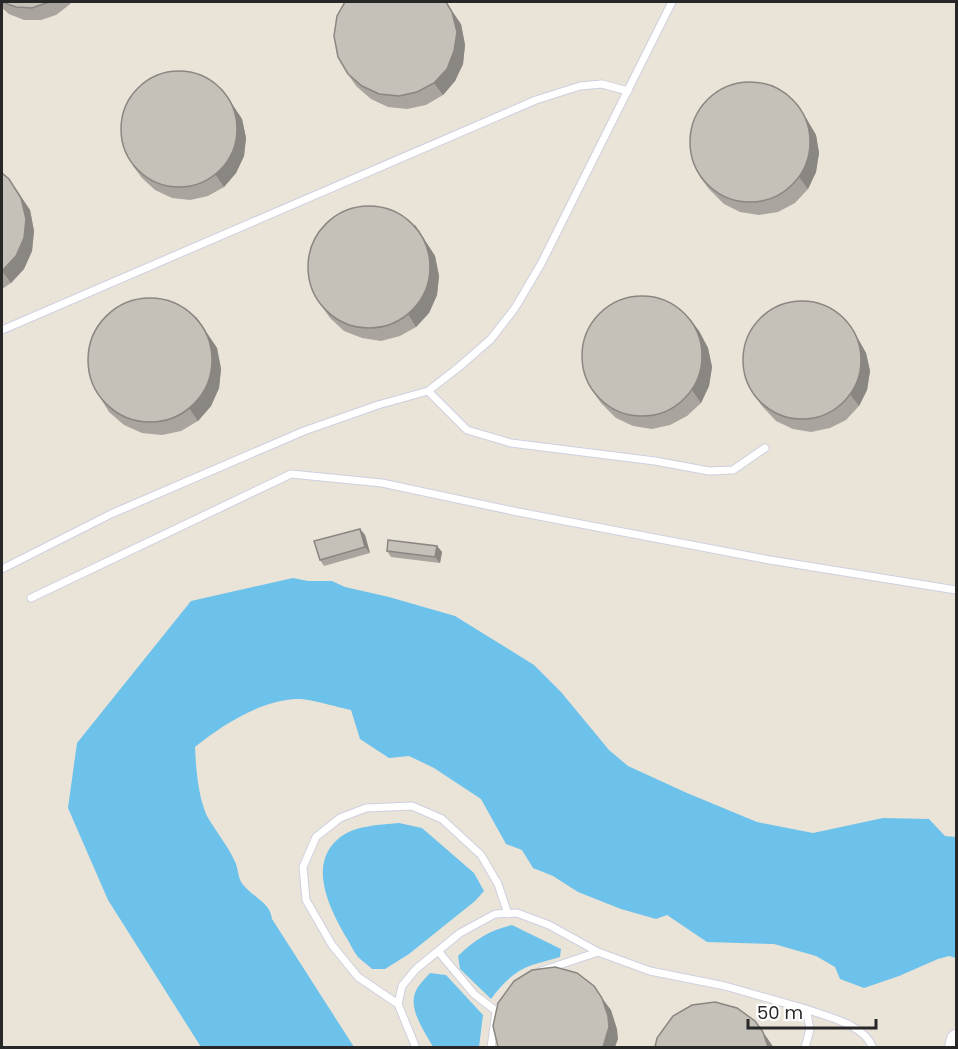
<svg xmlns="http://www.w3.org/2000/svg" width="958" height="1049" font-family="Poppins,sans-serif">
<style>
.water{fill:#6cc2eb}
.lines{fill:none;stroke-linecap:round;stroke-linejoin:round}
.service-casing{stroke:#ced0e0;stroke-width:9}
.tertiary-casing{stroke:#ced0e0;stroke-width:20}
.service{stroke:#fff;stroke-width:7}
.tertiary{stroke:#fff;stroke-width:18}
.wall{fill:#a9a59e}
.shaded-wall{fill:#8a8681}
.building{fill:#c5c0b8;stroke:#8a8681;stroke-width:1.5}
</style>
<rect width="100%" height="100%" fill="#eae3d8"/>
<!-- water -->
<path class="water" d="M293,578L308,581H332L345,587L389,597L455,616L534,665L561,692L609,750L628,766L687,793L757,822L813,833L883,818L929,819L945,836L956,837V958L949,956L938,959L899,976L864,988L840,979L835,967L816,956L774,944L707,942L667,915L656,919L621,909L578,892L553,876L533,868L522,850L506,844L481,799L434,768L409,756L389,758L360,739L351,710C337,707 308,698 295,699C260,701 222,725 195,747C196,769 198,796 207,816C216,832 229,847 236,864C238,870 238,876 241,882C251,897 270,901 272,919L354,1047H201L108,900L68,808L77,743L191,601Z
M399,823L422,828L474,873L484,891L475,901L409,954L385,969H372C368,965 362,961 358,957C353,951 350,943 346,937C330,909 308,866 337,840C353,825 379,825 399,823Z
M512,925L561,949L560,957C551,960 541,962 532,965C514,971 501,985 491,999L460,969L458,956C474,940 490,930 512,925Z
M430,973L446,975L483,1015L479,1047H433C426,1034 411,1013 414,997C415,988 424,980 430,973Z"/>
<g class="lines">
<defs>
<path id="service" d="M2,330L536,100L580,86L602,84L628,91
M428,391L467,430L511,443L655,461L709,471L733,470L765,448
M2,569L111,514L304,431L378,405L428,391L459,367L491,339L515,308L541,264L672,2
M31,598L291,474L382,483L518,512L770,560L956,590
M438,951L474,994L496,1011
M541,971L598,952
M398,1004L358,977L332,945L306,900L303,867L316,837L340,818L366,808L412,806L442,819L481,855L498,884L508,914
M806,1009C828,1017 864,1024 873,1048
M416,1048L398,1004L402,986L416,969L460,933L495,914L517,913L549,925L598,952L650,971L725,986L806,1009L810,1029L805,1048
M491,1048L496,1011L501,1005"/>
<path id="tertiary" d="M954,1048L956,1039"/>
</defs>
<!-- service casing -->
<use href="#service" class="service-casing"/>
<!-- tertiary casing -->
<use href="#tertiary" class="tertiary-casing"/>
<!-- service -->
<use href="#service" class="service"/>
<!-- tertiary -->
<use href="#tertiary" class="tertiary"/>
</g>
<!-- wall -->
<path class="wall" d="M2,2H72L69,5L56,15L41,20H24L9,14L2,8Z
M461,24L465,45L463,64L455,81L443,95L426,105L407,109L388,107L371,99L356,86L348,74Z
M222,89L242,119L246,138L244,156L236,173L224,187L208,196L190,200L172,198L155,190L142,178L133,166Z
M806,118L816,135L819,153L816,172L808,189L795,203L778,212L759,215L740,212L724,204L709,189L700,177Z
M2,173L9,179L30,210L34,231L32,251L24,269L11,283L2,289Z
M415,225L435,256L439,276L437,295L429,313L416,327L400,336L381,341L362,338L344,331L330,318L321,305Z
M196,317L217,348L221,369L219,388L211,406L198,421L181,431L162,435L142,433L124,425L109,412L101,399Z
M690,319L699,331L708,348L712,367L709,386L701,403L687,416L670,425L652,429L633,426L616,418L601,403L592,390Z
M857,337L866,353L870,371L867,390L859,406L846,420L830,428L811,432L793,429L776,421L762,406L753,394Z
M360,529L365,535L370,553L324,566L320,560Z
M437,546L442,552L440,563L391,557L387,551Z"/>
<!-- shaded-wall -->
<path class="shaded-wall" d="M446,2L461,24L465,45L463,64L455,81L443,95L434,83Z
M222,89L242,119L246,138L244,156L236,173L224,187L215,174Z
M798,105L806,118L816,135L819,153L816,172L808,189L799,177Z
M9,179L30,210L34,231L32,251L24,269L11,283L2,271Z
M415,225L435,256L439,276L437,295L429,313L416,327L408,314Z
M196,317L217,348L221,369L219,388L211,406L198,421L189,408Z
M690,319L699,331L708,348L712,367L709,386L701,403L692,390Z
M849,324L857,337L866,353L870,371L867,390L859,406L850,394Z
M2,459L3,465L2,478Z
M360,529L365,535L370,553L365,547Z
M437,546L442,552L440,563L435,557Z
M602,998L611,1010L617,1029L618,1039L615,1047H603Z
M763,1032L772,1045L773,1047H768Z"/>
<!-- building -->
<path class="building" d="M2,2H49L32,8L16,7Z
M345,2H446L452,12L457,32L454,51L447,69L434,83L417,92L399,96L379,94L362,86L348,74L338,57L334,36L337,16Z
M121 129a58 58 0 1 1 116 0a58 58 0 1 1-116 0Z
M690 142a60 60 0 1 1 120 0a60 60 0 1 1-120 0Z
M2,173L9,179L21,198L26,219L24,238L16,256L2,271Z
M308 267a61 61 0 1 1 122 0a61 61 0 1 1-122 0Z
M582 356a60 60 0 1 1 120 0a60 60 0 1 1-120 0Z
M88 360a62 62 0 1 1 124 0a62 62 0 1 1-124 0Z
M743 360a59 59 0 1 1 118 0a59 59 0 1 1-118 0Z
M360,529L365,547L320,560L314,541Z
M388,540L437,546L435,557L387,551Z
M555,967L577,973L594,986L602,998L608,1016L609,1027L603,1047H498L493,1026L498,1003L514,981L532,970Z
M715,1002L737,1008L755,1021L763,1032L768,1047H655L657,1038L673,1016L692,1005Z"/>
<!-- border -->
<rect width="958" height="1049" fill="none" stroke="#272727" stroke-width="6"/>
<!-- scale -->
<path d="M748 1019v9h128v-9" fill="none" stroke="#272727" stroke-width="3"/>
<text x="757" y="1019" font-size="18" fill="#272727" stroke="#ffffff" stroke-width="4.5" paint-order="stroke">50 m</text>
</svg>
